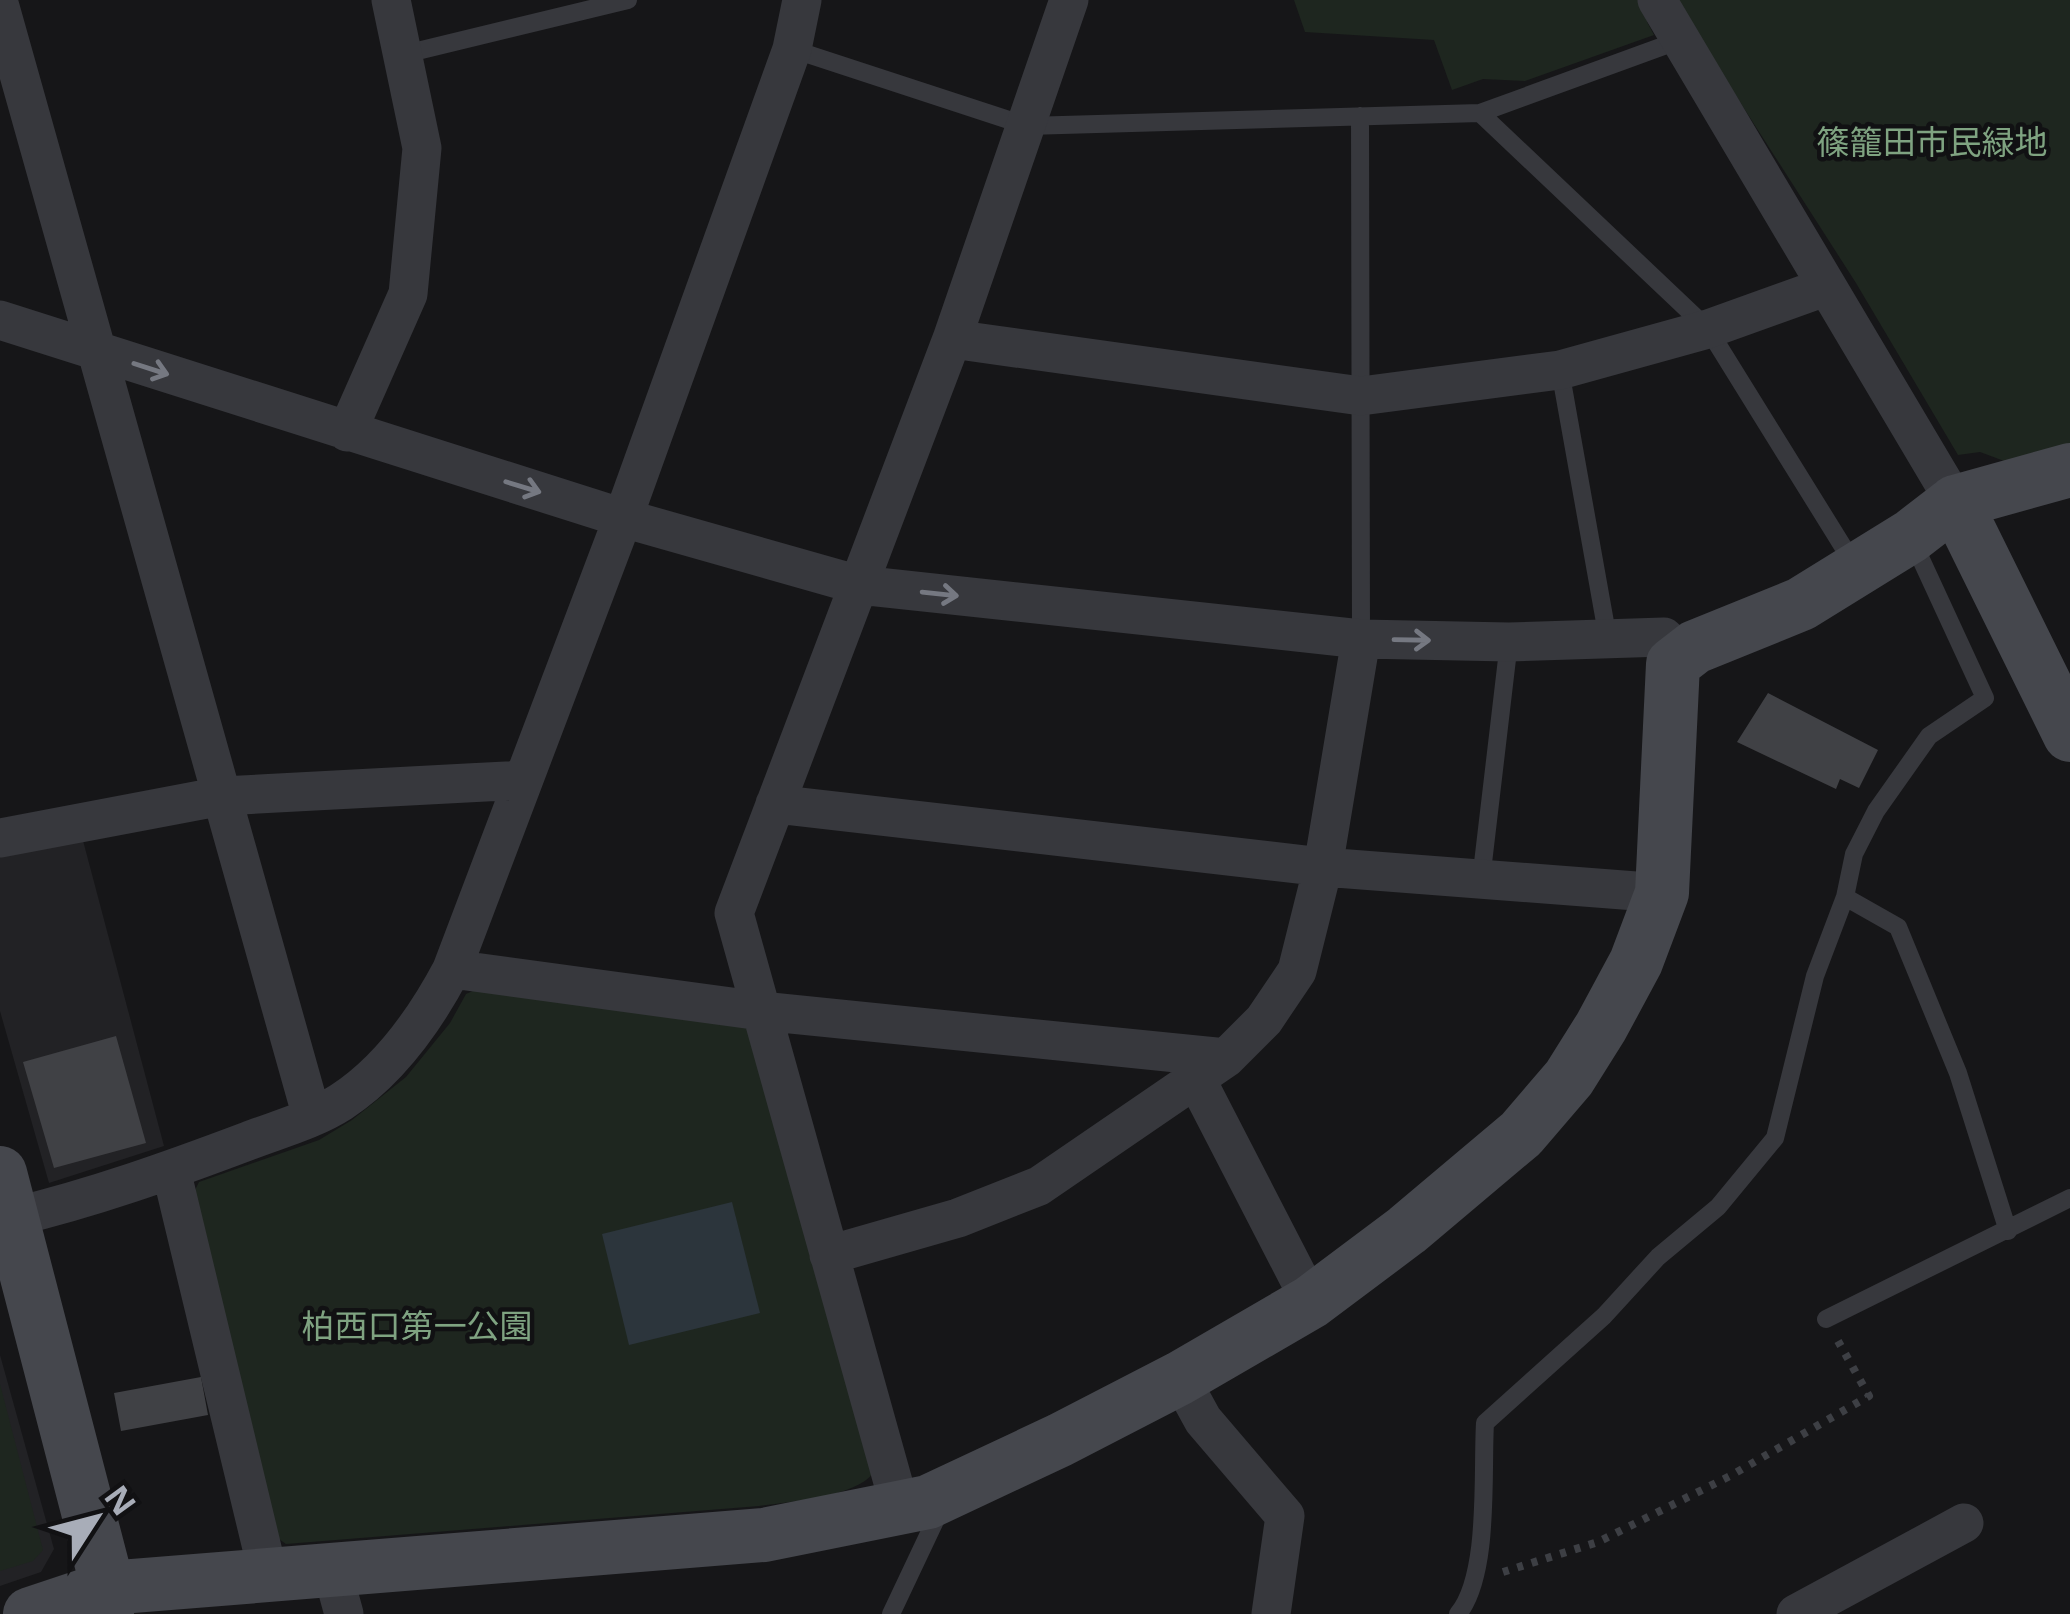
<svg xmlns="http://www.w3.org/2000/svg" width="2070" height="1614" font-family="'Open Sans','Noto Sans JP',sans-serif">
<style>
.built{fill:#222225}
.green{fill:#1e261f}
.water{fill:#2c353c}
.building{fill:#404145}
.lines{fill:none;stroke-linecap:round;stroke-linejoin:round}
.path{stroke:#3d3f44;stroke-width:8;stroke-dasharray:6 9;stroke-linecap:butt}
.lane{stroke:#37383d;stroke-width:18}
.street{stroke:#37383d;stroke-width:39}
.secondary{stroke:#45474d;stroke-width:54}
.oneway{stroke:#757881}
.labels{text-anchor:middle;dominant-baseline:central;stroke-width:9;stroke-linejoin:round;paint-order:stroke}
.park-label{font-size:33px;fill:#7fa381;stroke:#111113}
</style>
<rect width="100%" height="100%" fill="#161618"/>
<!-- built -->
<path class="built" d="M81,833L164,1146L49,1183L0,1011V847Z
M0,1355L54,1549L41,1572L0,1586Z"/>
<!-- green -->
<path class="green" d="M1294,0H2070V460L2015,465L1980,452L1958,455L1856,283L1681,10L1647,22L1654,35L1525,81L1483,79L1452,90L1434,40L1305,32Z
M484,986L742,1019L753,1030L873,1473C856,1497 789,1502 759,1506L286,1544L269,1532L192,1196L199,1182L319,1140L352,1120L406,1077L450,1023L466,994Z
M0,1384L43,1550L33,1561L0,1571Z"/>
<!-- water -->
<path class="water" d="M732,1202L760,1313L629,1345L602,1234Z"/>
<!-- building -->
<path class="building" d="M1768,693L1878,750L1859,788L1840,779L1836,789L1737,742Z
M116,1036L146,1143L54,1168L23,1062Z
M201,1377L208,1415L121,1431L114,1393Z"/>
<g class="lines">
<!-- path -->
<path class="path" d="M1503,1572L1598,1542L1730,1476L1869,1396L1838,1341"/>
<!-- lane -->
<path class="lane" d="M792,49L1027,126L1480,113L1680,40
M405,54L628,0
M1480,113L1708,329L1855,566
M1360,116L1361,639
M1560,370L1608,639
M1481,880L1509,642
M1845,897L1898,927L1958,1073L2008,1231
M1826,1319L2070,1198
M891,1614L935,1521L930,1507
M1458,1614C1490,1575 1482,1473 1485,1423L1604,1316L1658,1257L1718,1207L1775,1138L1815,976L1845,897L1854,854L1876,811L1929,736L1985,698L1913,542"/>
<!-- street -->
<path class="street" d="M1657,0L1955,502
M0,7L312,1117
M0,320L623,518L859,585L1361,639L1509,642L1664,637L1683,654
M952,339L1069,0
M347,432L408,294L422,148L391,0
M775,804L1323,867L1662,893
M0,838L222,796L523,780
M452,969L761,1011L1226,1058
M1196,1079L1311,1302
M171,1170L268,1573
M13,1217C93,1198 171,1170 248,1141C279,1129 313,1120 341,1102C390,1070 425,1020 452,969L623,518L792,49L802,0
M829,1255L958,1218L1039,1186L1226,1058L1264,1020L1297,971L1323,867L1361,639
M1180,1378L1203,1420L1285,1516L1271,1614
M900,1507L734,913L952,339L1361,396L1560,370L1708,329L1825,287
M332,1570L344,1614
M1796,1614L1964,1523"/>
<!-- secondary -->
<path class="secondary" d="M1955,502L2070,735
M0,1173L108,1588L107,1614
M30,1614L108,1588L764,1535L928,1502L1060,1440L1180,1378L1311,1302L1407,1230L1521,1134L1569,1078L1601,1027L1636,962L1662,893L1673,664L1695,647L1801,604L1911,536L1955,502L2070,470"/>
</g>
<!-- one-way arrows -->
<defs><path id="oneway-shaft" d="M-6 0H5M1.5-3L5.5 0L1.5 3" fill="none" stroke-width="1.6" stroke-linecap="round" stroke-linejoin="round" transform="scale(3)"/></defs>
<g class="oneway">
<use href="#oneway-shaft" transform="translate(151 369) rotate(18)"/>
<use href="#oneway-shaft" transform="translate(523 487) rotate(17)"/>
<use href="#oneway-shaft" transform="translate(940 594) rotate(6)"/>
<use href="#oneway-shaft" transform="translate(1412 640) rotate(1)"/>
</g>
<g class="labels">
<!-- park labels -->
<g class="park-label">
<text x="1932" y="141">篠籠田市民緑地</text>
<text x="417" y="1325">柏西口第一公園</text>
</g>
</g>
<!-- north arrow -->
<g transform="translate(96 1518) rotate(54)" stroke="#111113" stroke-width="9" paint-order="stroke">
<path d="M0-9L21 45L0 30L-21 45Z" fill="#a8adb8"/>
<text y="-18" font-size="33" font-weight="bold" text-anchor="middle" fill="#a8adb8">N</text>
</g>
</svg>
